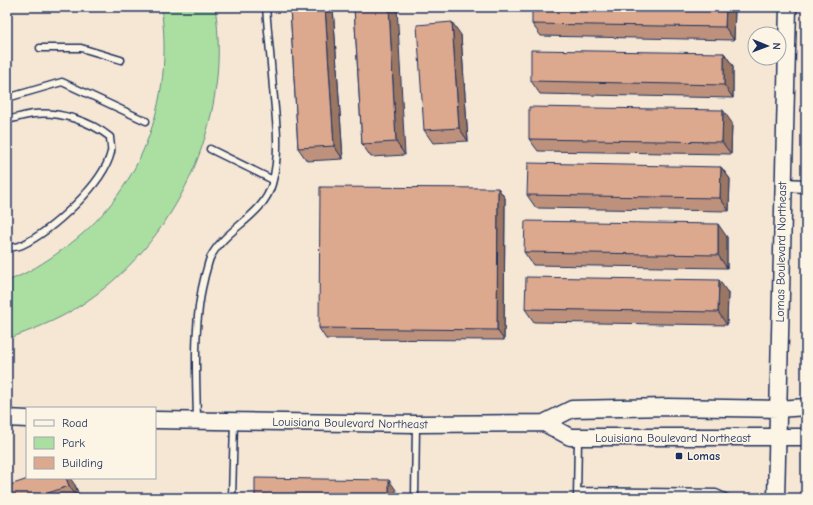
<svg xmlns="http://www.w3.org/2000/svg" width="813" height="505" font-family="'Comic Neue',sans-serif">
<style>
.green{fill:#aadfa1;stroke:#628780}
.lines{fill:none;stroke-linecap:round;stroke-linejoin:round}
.lane-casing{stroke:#1b2f5e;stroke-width:9}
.street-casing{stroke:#1b2f5e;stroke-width:15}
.secondary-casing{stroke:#1b2f5e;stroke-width:19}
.lane{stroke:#fcf5e5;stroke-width:6}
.street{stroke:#fcf5e5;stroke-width:12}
.secondary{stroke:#fcf5e5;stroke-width:16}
.wall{fill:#bd917b;stroke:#1b2f5e}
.shaded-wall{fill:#9a7664;stroke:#1b2f5e}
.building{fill:#dca98f;stroke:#1b2f5e}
.poi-dot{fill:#1b2f5e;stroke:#fcf5e5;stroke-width:1.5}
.labels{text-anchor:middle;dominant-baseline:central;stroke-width:3;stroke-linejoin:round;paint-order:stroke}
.street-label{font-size:12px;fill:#1b2f5e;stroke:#fcf5e5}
.poi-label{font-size:12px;font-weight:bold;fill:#1b2f5e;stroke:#fcf5e5;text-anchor:start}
</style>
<rect width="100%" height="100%" fill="#f6e6d4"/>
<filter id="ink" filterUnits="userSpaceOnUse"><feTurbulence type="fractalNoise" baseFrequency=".025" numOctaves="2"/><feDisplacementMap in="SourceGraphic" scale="8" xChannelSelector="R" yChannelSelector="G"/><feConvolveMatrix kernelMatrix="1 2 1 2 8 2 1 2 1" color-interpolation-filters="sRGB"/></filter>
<g filter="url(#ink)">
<!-- green -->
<path class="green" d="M161,7H215C233,122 176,245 78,307C56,321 32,330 7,339V281C27,274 45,262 62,250C141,194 175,101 161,7Z"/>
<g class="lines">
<defs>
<path id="lane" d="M40,48H81L121,60
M7,98L62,82L146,121
M7,120C16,118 25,115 34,114C59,111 90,121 110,137C110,142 112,148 111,152C104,184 51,231 22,245C18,247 12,247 7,248
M210,149L273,180
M197,419C196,372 193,321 205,275C207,269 208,263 210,258C225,228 263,217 272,184C281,152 276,120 273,88C271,61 268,34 266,7
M577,491L716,493L727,498
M232,498L234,422
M415,498L416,425
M577,498L578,438"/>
<path id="street" d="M782,185L806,186"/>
<path id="secondary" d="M7,418L27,419
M155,420L416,424L544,423L572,409L668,407L778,409L806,407
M544,423L570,437H806
M776,498L788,7"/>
</defs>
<!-- lane casing -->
<use href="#lane" class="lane-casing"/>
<!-- street casing -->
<use href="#street" class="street-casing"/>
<!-- secondary casing -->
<use href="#secondary" class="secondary-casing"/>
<!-- lane -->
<use href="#lane" class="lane"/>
<!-- street -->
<use href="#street" class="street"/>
<!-- secondary -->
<use href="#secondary" class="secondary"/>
</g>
<!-- wall -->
<path class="wall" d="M290,7H333L343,159L307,161L298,148Z
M354,7L405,155L371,157L362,144Z
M735,8L734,40L541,36L532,24Z
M461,35L468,141L433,143L424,130Z
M724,53L733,66V98L540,94L531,81Z
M732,123L731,154L538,151L529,139Z
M721,167L730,179L729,211L536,208L527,195Z
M498,188L505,198L504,340L326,339L319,328Z
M727,237V268L533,265L524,252Z
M728,293L727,325L534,322L525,309Z
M75,485L80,498H7Z"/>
<!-- shaded-wall -->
<path class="shaded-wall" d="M325,7H333L343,159L334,146Z
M389,7H397L405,155L396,142Z
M726,7H734L735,8L734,40L725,27Z
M452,22L461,35L468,141L459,128Z
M724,53L733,66V98L724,85Z
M723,110L732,123L731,154L722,142Z
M721,167L730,179L729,211L720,198Z
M498,188L505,198L504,340L497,330Z
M718,224L727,237V268L718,255Z
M719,280L728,293L727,325L718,312Z
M66,478H70L75,485L80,498H78L69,486Z
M389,480L396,490V498H389Z"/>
<!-- building -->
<path class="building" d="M290,7H325L334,146L298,148Z
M354,7H389L396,142L362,144Z
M532,7H726L725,27L532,24Z
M452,22L459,128L424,130L417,25Z
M531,50L724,53V85L531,81Z
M529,107L723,110L722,142L529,139Z
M528,163L721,167L720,198L527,195Z
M320,187L498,188L497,330L319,328Z
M525,221L718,224V255L524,252Z
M526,277L719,280L718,312L525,309Z
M31,478H66L69,486L48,493L49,498H7V486Z
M255,478L389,480V498H255Z"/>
</g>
<!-- markers -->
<rect class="poi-dot" x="675" y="452" width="8" height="8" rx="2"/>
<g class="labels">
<!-- street labels -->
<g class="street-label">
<text transform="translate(781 252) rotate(-89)">Lomas Boulevard Northeast</text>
<text transform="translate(350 423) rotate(1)">Louisiana Boulevard Northeast</text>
<text x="673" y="438">Louisiana Boulevard Northeast</text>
</g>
<!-- poi labels -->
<g class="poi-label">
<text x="687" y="456">Lomas</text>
</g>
</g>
<!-- margin -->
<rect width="813" height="505" fill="none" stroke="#fcf5e5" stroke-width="24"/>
<rect x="12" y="12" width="789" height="481" fill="none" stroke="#1b2f5e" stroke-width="1.5" filter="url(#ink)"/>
<!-- legend -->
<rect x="26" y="407" width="130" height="72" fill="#fcf5e5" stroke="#a2a6af"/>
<rect x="34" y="420" width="20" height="6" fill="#fcf5e5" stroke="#a2a6af"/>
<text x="62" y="427" font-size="12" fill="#1b2f5e">Road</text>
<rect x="34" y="437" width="20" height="12" fill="#aadfa1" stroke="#a2a6af"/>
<text x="62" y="447" font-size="12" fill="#1b2f5e">Park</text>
<rect x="34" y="457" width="20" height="12" fill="#dca98f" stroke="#a2a6af"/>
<text x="62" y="467" font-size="12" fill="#1b2f5e">Building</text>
<!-- north arrow -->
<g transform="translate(767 46) rotate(91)"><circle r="19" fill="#fcf5e5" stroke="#a2a6af"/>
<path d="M0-3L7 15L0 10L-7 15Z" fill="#1b2f5e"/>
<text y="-6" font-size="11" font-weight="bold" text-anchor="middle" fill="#1b2f5e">N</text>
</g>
</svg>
